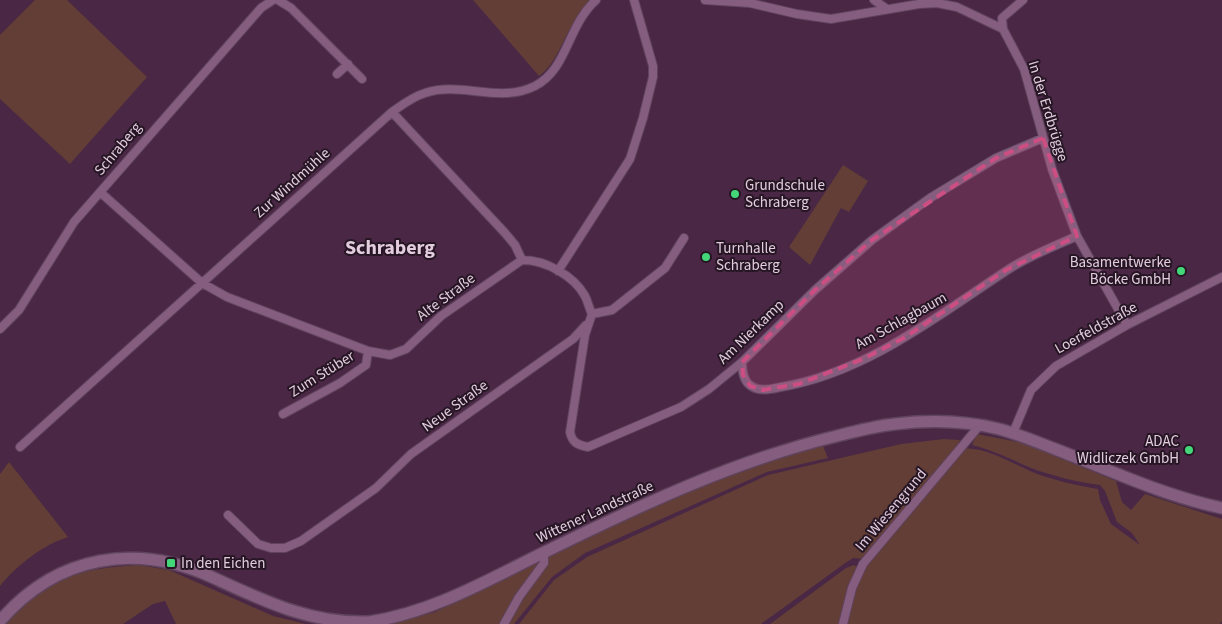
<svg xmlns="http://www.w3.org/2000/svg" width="1222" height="624" font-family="'Source Sans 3',sans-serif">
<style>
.green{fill:#623e37}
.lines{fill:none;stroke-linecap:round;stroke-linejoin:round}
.minor-casing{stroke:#60435d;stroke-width:10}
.secondary-casing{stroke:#60435d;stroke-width:14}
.minor{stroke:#855e7f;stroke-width:8}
.secondary{stroke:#855e7f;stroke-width:11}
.marked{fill:#cc4e82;fill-opacity:0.2;stroke:#cc4e82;stroke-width:4;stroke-dasharray:10 6;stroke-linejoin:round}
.poi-dot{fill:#44d77a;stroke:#261624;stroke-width:2}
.labels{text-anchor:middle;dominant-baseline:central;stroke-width:4;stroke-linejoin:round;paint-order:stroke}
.street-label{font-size:15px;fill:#e2ccde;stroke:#261624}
.poi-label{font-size:15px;fill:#e2ccde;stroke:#261624;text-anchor:start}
.district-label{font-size:20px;font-weight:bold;fill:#e2ccde;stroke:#261624}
</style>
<rect width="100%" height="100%" fill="#492745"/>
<!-- green -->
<path class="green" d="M35,0H67L147,77L70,164L0,99V35Z
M473,0H593C565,22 562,60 539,76Z
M843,165L868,181L849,212L841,208L810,265L789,247Z
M977,434L1023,443L1116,481L1122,502L1131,510L1145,494L1222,519V621L1220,624H847L854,589L865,565L964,448C989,449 1008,461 1030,471C1051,480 1076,485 1098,489L1100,500L1111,524L1140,545L1132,533L1117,522L1105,491L1100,485C1077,482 1052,476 1031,468C1010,459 995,451 972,445Z
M944,439L960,440L956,449L864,559L853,558L844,564L761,624H519L554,580L587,557L768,475L901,444Z
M823,446L828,458L767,472L585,553L552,577L514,624H389L435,612L617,523L698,487L794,452Z
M9,462L68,537C43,545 17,565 0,586V474Z
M138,565L169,570L273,616L306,624H176L165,601L153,604L123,624H4C13,615 22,605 32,597C63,571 100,568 138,565Z
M854,565L858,567L848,587L840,624H770L846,568Z"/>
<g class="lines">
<defs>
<path id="minor" d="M278,0L291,8L362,79
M705,0L750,3L797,14L831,19L919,4L937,3L957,7L1003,29L1024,69L1052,169L1077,236L1127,325
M874,0L887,9
M1003,29L1002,18L1023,0
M337,74L348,64
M392,112L505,233L515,245L522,260
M100,192L202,283L227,297L368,351L390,355L406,349L441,316L522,260C546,260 574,276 585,296C588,302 589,308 592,314
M558,271L630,159L643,118L653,77V66L634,0
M592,314L585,335L570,432C572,442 577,445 588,447L681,407L709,389L742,362L815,290L872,240L930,198L996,158L1043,138
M592,314L612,310L665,268L684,238
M0,329L19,310L74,222L261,8L273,0
M742,362C742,371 743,381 751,386C760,392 771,389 781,387C865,373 936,317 1006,271C1028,256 1053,247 1077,236
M283,414L340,383L366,365L368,351
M1013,433L1031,390L1056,366L1127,325L1222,277
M20,447L392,112C402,105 412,97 425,93C461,81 499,104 535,86C568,69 567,26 596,0
M228,515L258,544L271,548H285L301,541L376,488L411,454L573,339L586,325
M504,624L519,597L544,563V552
M843,624L852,588L863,564L980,425"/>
<path id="secondary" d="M0,621C57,555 136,542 214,578C264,601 311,624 369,622C435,612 491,578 551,549C643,504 737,460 837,436C856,431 876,426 895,424C929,420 966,421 999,429C1018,434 1037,442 1055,449C1110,470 1164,496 1222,508"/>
</defs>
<!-- minor casing -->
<use href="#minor" class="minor-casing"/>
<!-- secondary casing -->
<use href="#secondary" class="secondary-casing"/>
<!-- minor -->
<use href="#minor" class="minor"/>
<!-- secondary -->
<use href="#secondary" class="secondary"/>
</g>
<!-- marked area -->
<path class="marked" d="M1043,138L1077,236L1006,270L904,338L863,359L799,384L763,390L750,386L743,375L742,362L815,290L872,240L996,158Z"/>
<!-- markers -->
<g class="poi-dot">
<circle cx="735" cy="194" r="5"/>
<circle cx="706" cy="257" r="5"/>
<circle cx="1181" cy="271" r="5"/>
<circle cx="1189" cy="450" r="5"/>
<rect x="166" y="558" width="10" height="10" rx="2.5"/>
</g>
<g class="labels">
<!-- street labels -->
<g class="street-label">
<text transform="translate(1048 111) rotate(73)">In der Erdbrügge</text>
<text transform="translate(118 149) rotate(-50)">Schraberg</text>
<text transform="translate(292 183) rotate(-42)">Zur Windmühle</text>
<text transform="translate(446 297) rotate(-37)">Alte Straße</text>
<text transform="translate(901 321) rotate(-29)">Am Schlagbaum</text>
<text transform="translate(1096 328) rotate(-29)">Loerfeldstraße</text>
<text transform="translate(751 332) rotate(-44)">Am Nierkamp</text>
<text transform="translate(322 374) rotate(-32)">Zum Stüber</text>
<text transform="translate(455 406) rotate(-36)">Neue Straße</text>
<text transform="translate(891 510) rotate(-50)">Im Wiesengrund</text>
<text transform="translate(595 512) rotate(-25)">Wittener Landstraße</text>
</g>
<!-- poi labels -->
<g class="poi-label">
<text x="745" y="185">Grundschule<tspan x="745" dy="17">Schraberg</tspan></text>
<text x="716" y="248">Turnhalle<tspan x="716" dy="17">Schraberg</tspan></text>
<text x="1171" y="262" text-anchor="end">Basamentwerke<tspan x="1171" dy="17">Böcke GmbH</tspan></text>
<text x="1179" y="441" text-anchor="end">ADAC<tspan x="1179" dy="17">Widliczek GmbH</tspan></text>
<text x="181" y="563">In den Eichen</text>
</g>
<!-- district labels -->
<g class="district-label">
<text x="390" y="248">Schraberg</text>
</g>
</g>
</svg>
